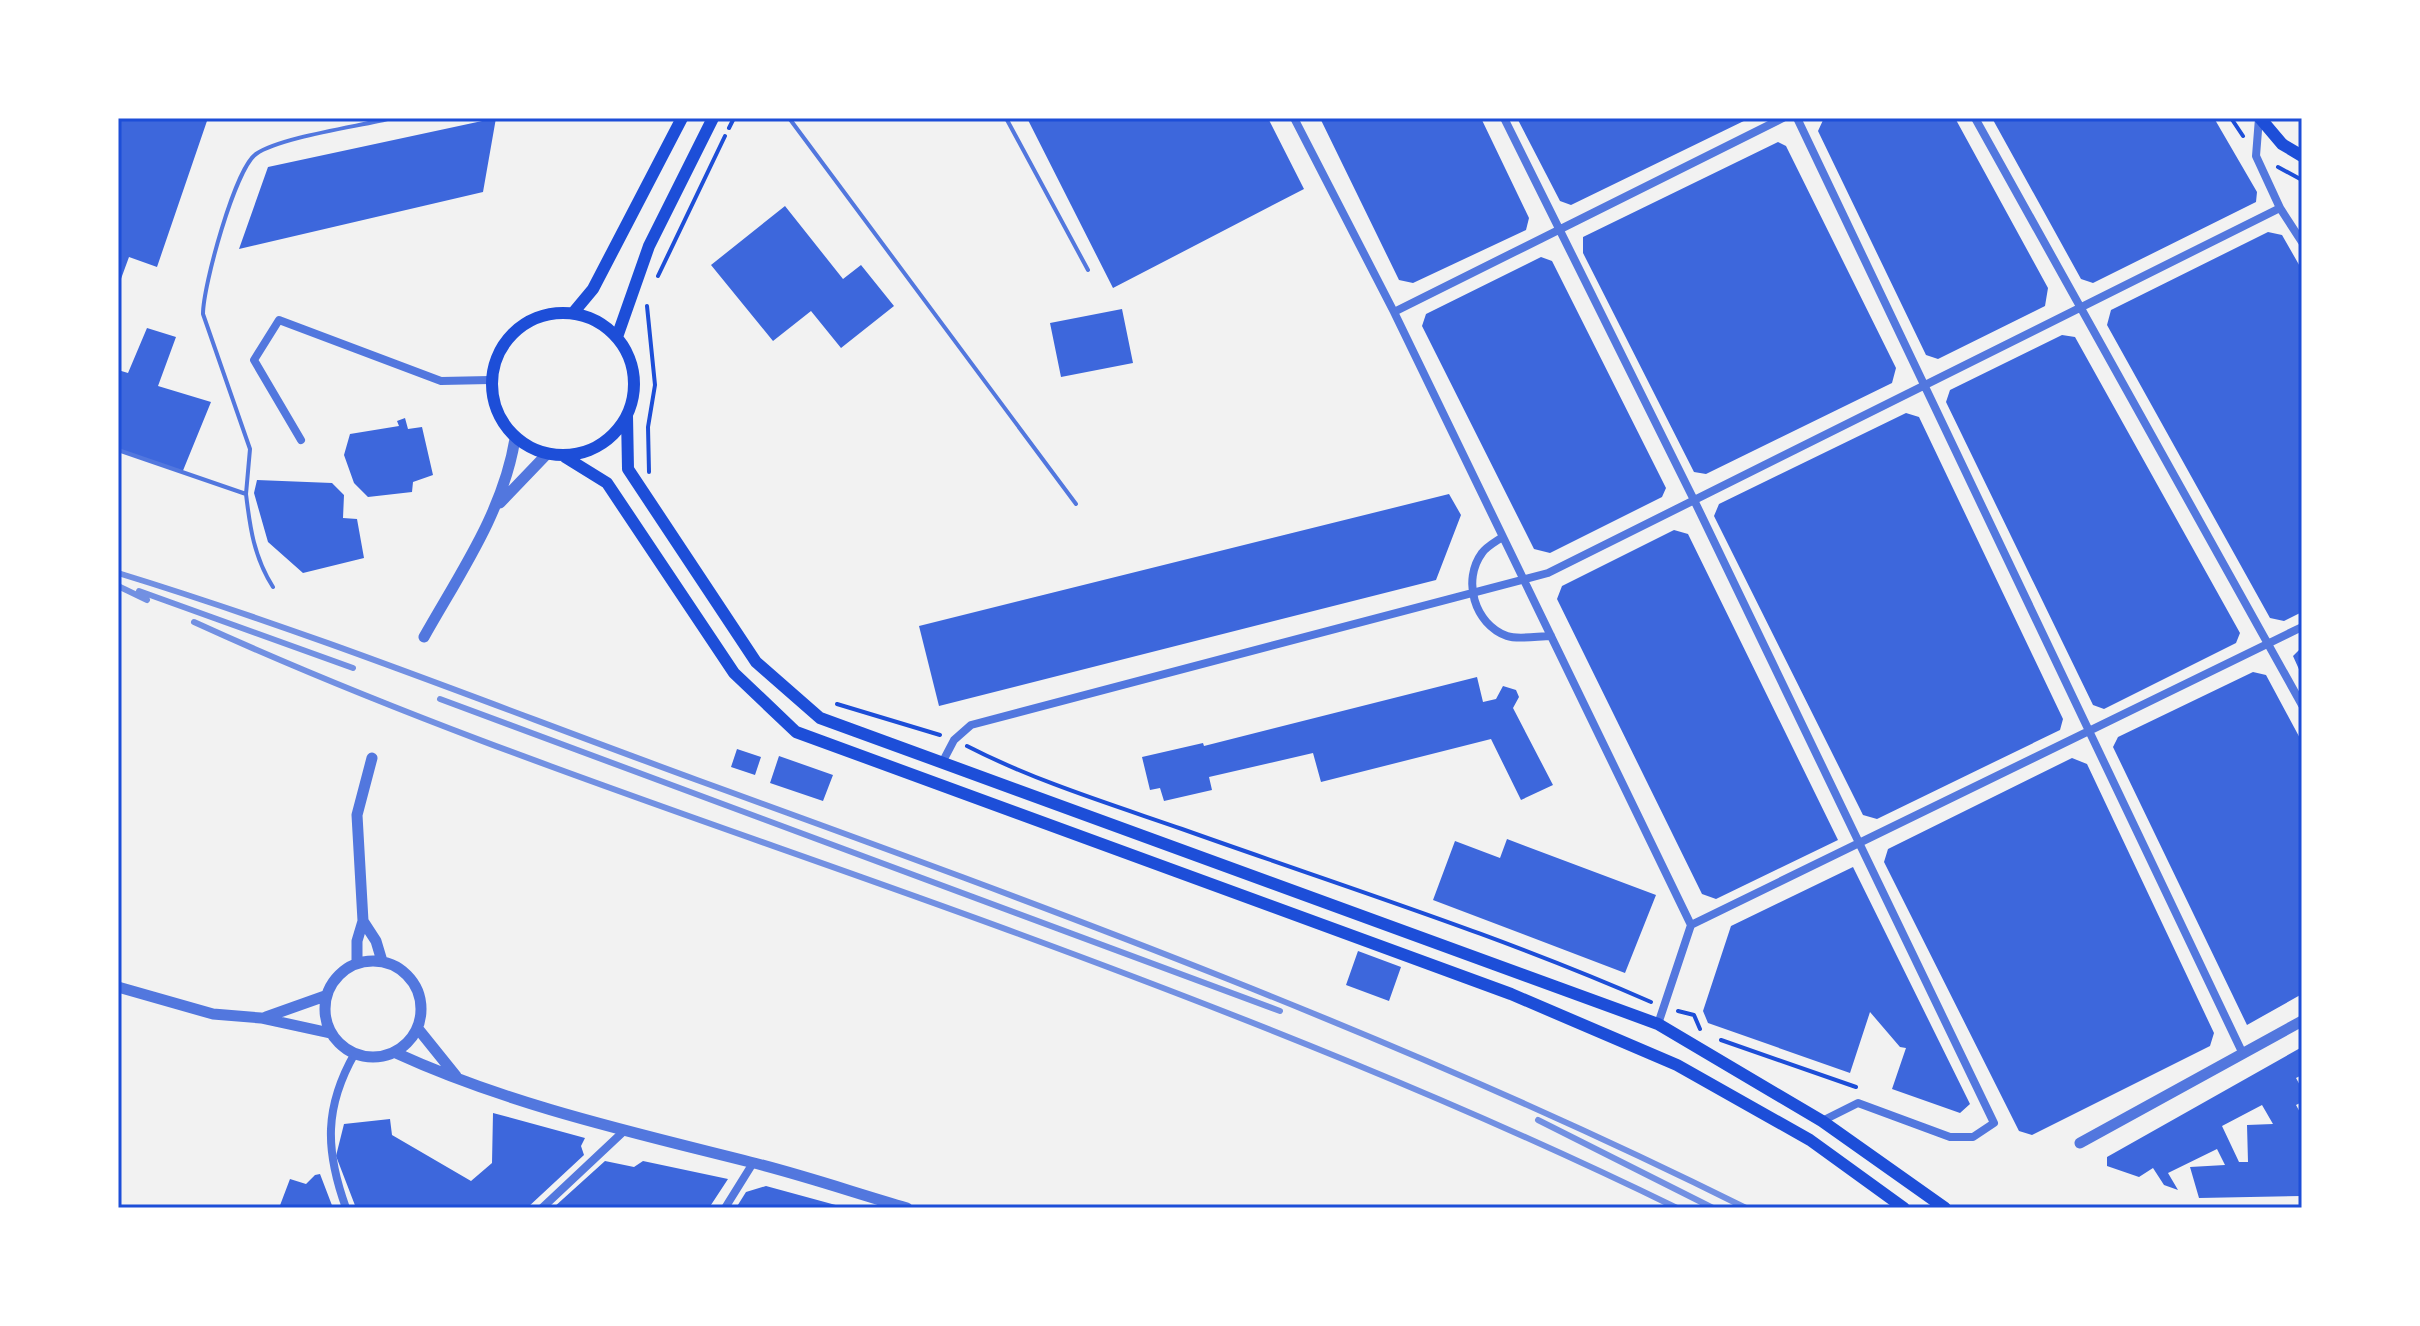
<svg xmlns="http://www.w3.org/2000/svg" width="2420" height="1326" font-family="'Work Sans',sans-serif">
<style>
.building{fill:#3d67dc;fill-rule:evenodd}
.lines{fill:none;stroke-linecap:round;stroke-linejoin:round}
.path{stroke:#1d4ed8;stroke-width:4}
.service{stroke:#5277de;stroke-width:4}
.minor{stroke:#5277de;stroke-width:8}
.tertiary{stroke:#5277de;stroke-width:11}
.secondary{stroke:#1d4ed8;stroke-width:12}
.rail{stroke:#7290e2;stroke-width:6}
.neatline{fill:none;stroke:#1d4ed8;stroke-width:3}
</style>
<rect width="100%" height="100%" fill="#f2f2f2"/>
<!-- building -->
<path class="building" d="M118,118H208L157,267L129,257L118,287Z
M496,118L483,192L239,249L268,167Z
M1027,118H1268L1304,189L1113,288Z
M1320,118H1481L1529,218L1526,230L1413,283L1399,280Z
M1517,118H1750L1571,205L1560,201Z
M1824,118H1955L2048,288L2045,306L1938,359L1926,355L1818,131Z
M1992,118H2214L2257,192L2256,202L2093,283L2081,279Z
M1778,142L1786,146L1896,368L1892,383L1706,474L1694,472L1583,253V237Z
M785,206L843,279L861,265L894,306L841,348L811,311L773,341L711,265Z
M2268,232L2282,235L2302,270V612L2284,621L2270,618L2107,325L2111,310Z
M1541,257L1552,261L1666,488L1662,497L1550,553L1534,549L1422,326L1426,314Z
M1122,309L1133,363L1061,377L1050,323Z
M147,328L176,337L158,386L211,402L182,473L118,450V370L128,373Z
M2062,335L2075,337L2240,633L2236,643L2104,709L2093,705L1946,402L1950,390Z
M1906,413L1919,417L2063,719L2060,730L1877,819L1863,815L1714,516L1719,504Z
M405,418L408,429L422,427L433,475L413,482L412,492L368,497L354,483L344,455L350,434L399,426L397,421Z
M257,480L332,483L344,495L343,518L357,519L364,558L303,573L268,542L254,493Z
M1449,494L1461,515L1436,580L939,706L919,626Z
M1674,530L1688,534L1838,840L1716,899L1702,894L1557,599L1562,586Z
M2302,647V676L2293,656Z
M2253,672L2266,675L2302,742V994L2247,1025L2113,747L2118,737Z
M1477,677L1483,702L1496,699L1503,686L1516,690L1519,697L1513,708L1553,785L1521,800L1491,739L1321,782L1313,753L1209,777L1212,790L1164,801L1160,788L1150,790L1142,757L1203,743L1204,746Z
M737,749L761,757L755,775L731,767Z
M779,756L833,775L823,801L770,783Z
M2072,758L2087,764L2214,1033L2210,1046L2032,1135L2019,1131L1884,862L1888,849Z
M1507,839L1656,895L1625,973L1433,900L1455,841L1500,858Z
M1853,867L1970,1104L1960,1113L1892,1089L1906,1048L1900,1047L1870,1012L1850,1073L1708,1023L1703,1011L1731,926Z
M1358,951L1401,967L1389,1001L1346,985Z
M2302,1047V1075L2296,1078L2302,1089V1102L2296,1105L2302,1116V1196L2199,1198L2190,1167L2225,1165L2217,1149L2168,1173L2178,1190L2164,1185L2153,1168L2139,1177L2107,1166V1157ZM2262,1105L2273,1124L2247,1125L2248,1162H2239L2222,1126Z
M493,1113L585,1138L581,1146L584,1155L527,1208H356L336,1156L344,1124L390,1119L392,1135L471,1181L492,1163Z
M605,1161L634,1167L643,1161L728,1179L709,1208H553Z
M320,1174L333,1208H279L290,1179L306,1184L315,1175Z
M766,1186L843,1207V1208H736L746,1192Z"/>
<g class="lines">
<!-- path -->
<path class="path" d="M2231,118L2243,136
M729,128L734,118
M2278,167L2302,180
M658,276L725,136
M647,306L655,385L648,427L649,472
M837,704L940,735
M967,746C1035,781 1110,804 1182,829C1339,885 1499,935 1651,1002
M1678,1011L1694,1015L1700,1029
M1721,1040L1856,1087"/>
<!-- service -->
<path class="service" d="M789,118L1076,504
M1006,118L1088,270
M118,450L246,494L250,449L203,314C203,286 235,169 256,154C280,137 361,126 392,118
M246,494C250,528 254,557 273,587"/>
<!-- minor -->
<path class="minor" d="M1294,118L1394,312L1691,925L1658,1024
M1504,118L1694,500L1994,1123L1973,1137H1950L1858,1103L1822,1121
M1797,118L2243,1054
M1975,118L2302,705
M2259,118L2256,156L2280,208L2302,242
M1394,312L1783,118
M301,440L254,360L279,320L441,381L490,380
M1501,538C1495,542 1486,547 1482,553C1462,580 1474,624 1507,636C1518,640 1539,636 1551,636
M943,761L954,740L971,725L1548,573L2280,208
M1691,925L2302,627
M346,1208C325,1150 324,1107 355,1053
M542,1208L624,1131
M725,1208L753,1163"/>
<!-- tertiary -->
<path class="tertiary" d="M500,503L546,455
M424,637C460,573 503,512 515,439
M363,921L376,941L382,961
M325 1009a48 48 0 1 1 96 0a48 48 0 1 1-96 0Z
M357,962V941L363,921L357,815L372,758
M118,987L213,1014L261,1018L330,1033
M266,1017L325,996
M419,1030L456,1076
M396,1053C507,1104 631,1132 750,1162C803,1175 855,1193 907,1208
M2080,1143L2302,1021"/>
<!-- secondary -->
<path class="secondary" d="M2260,118L2282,144L2302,156
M492 384a71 71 0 1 1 142 0a71 71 0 1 1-142 0Z
M573,313L593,289L682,118
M617,337L649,246L713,118
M627,416L628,469L756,662L820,718L1658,1024L1822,1121L1945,1208
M565,457L607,483L734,673L796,732L1511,994L1677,1065L1810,1140L1904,1208"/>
<!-- rail -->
<path class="rail" d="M118,573C314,633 505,710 697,780C1053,909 1407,1039 1746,1208
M118,586L147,600
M139,591L353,668
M194,622C461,744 743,832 1019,934C1242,1016 1464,1104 1677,1208
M440,699L1280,1011
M1538,1120L1713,1208"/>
</g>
<!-- border -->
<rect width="2420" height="1326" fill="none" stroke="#ffffff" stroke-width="240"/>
<rect x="120" y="120" width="2180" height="1086" class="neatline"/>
</svg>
